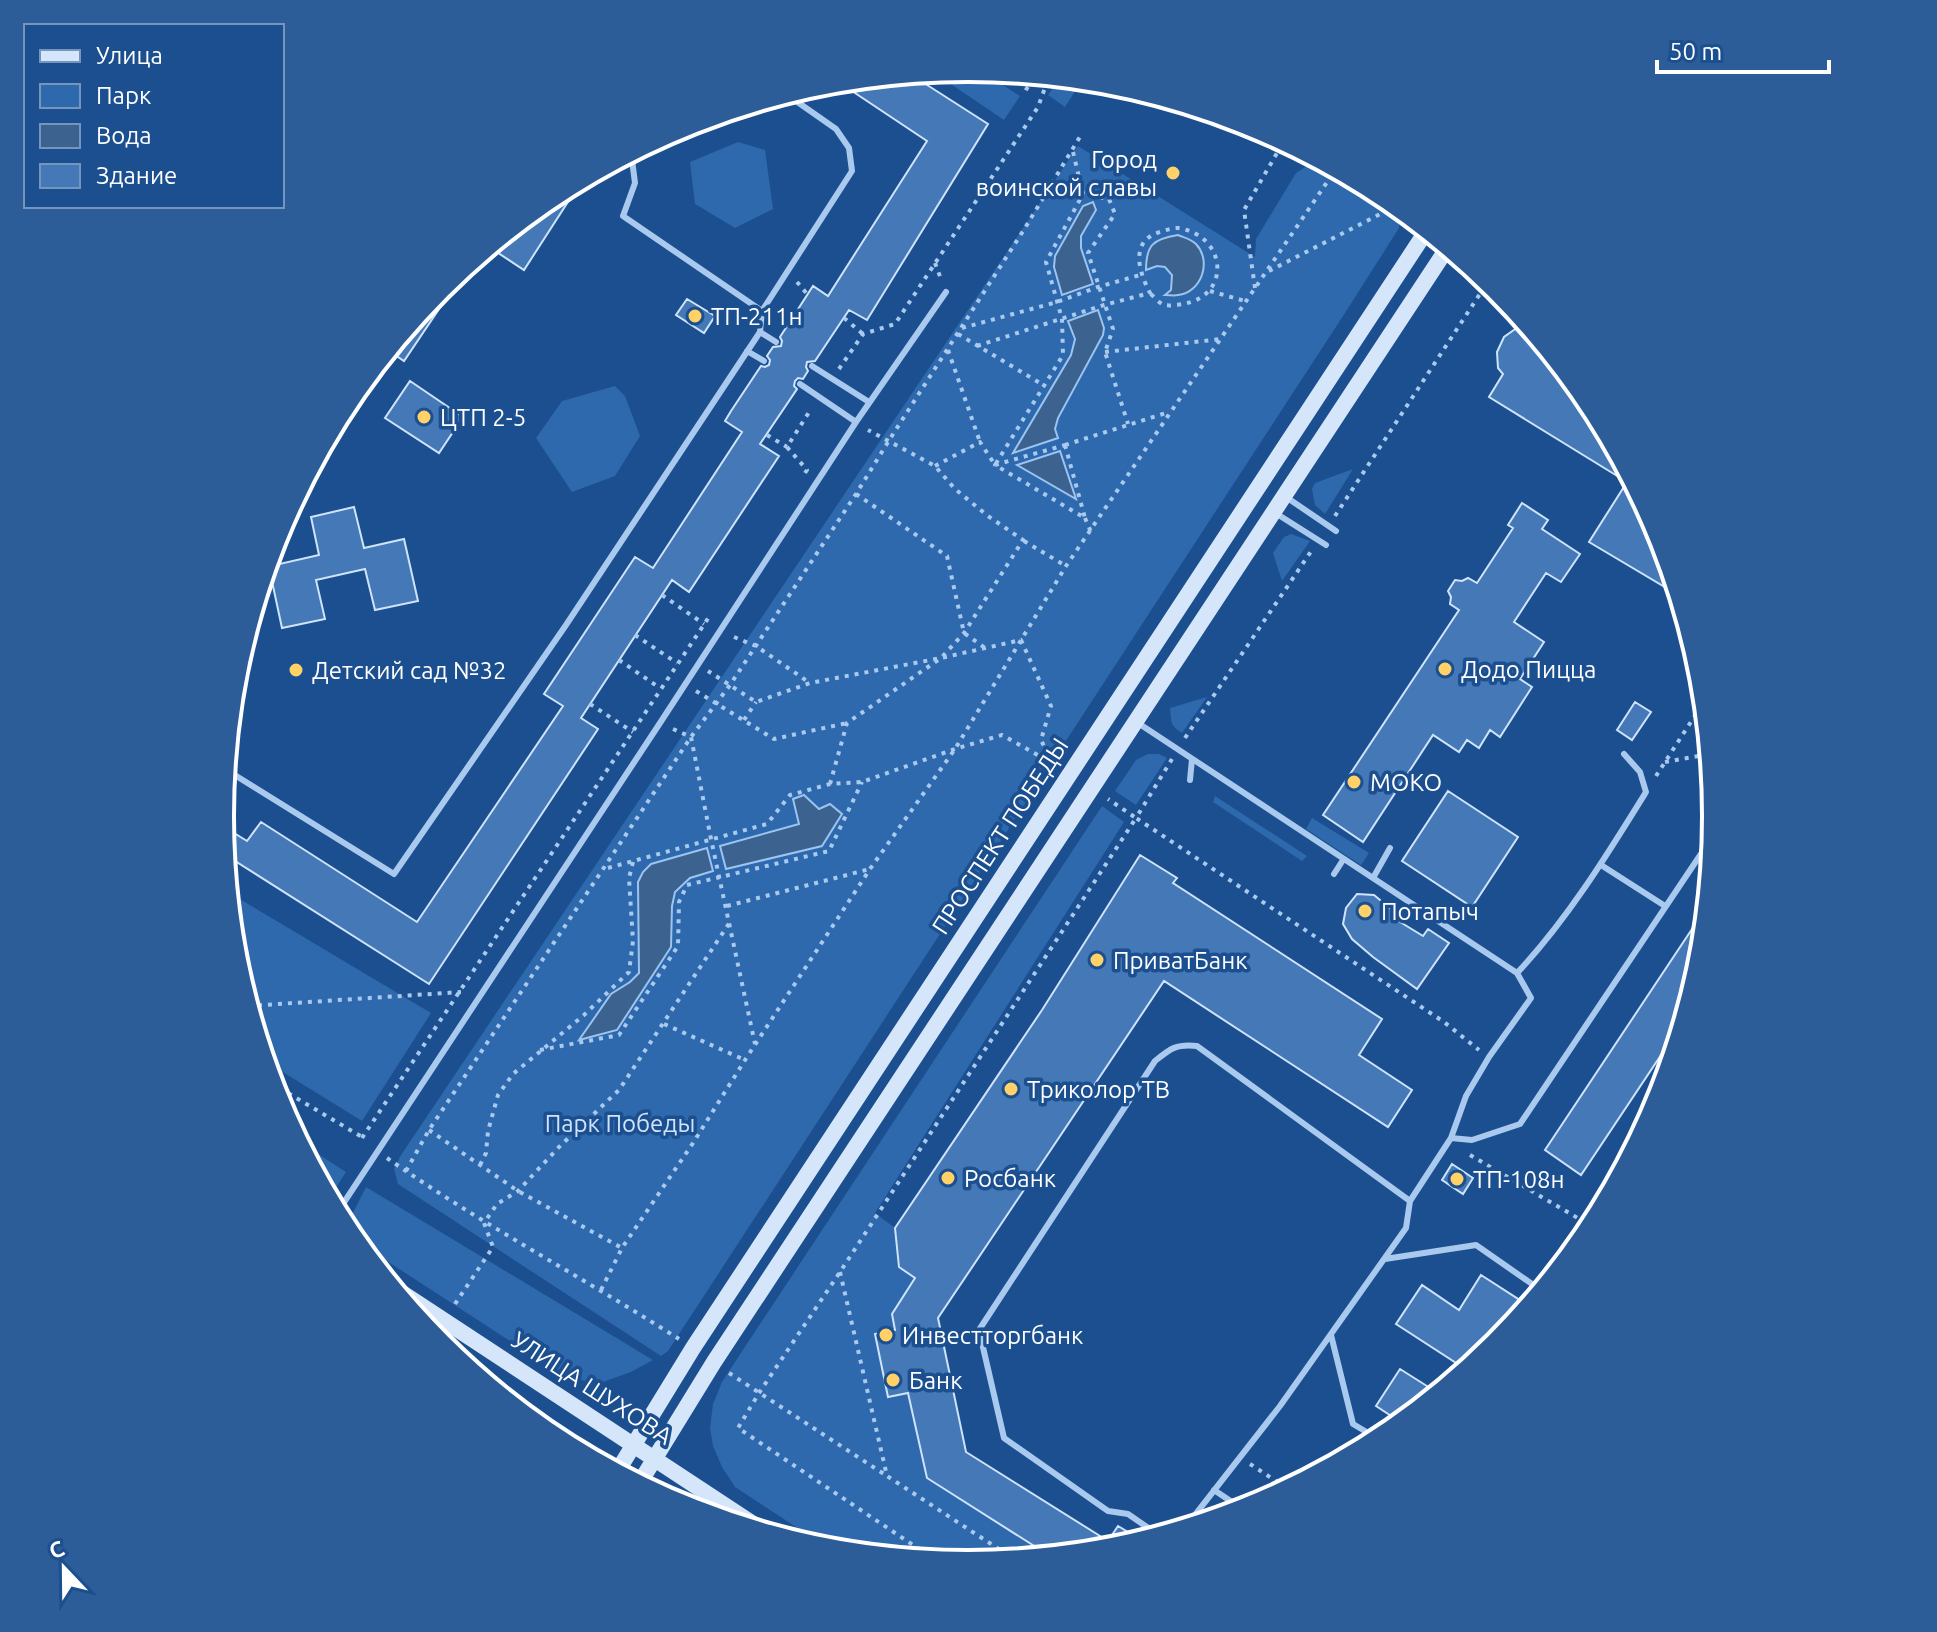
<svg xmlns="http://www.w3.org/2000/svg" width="1937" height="1632" font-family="Ubuntu,sans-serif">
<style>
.green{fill:#2e69ad}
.water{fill:#3c6290;stroke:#9cc4f0;stroke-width:2}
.building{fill:#4478b7;stroke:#cfe3fa;stroke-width:2}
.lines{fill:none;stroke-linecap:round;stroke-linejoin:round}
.path{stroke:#a9c9ee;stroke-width:4;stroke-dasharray:4 6;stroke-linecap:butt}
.service{stroke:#a9c9ee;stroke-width:6}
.secondary{stroke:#d6e6fa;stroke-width:16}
.poi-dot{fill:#ffd166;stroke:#1b4f8f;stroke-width:3}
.labels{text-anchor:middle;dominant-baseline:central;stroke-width:7;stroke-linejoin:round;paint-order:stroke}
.poi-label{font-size:24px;fill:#fff;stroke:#1b4f8f;text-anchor:start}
.street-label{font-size:24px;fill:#fff;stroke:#1b4f8f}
.park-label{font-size:24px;fill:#cfe3fa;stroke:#1b4f8f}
.rim{fill:none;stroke:#fff;stroke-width:4}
</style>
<rect width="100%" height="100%" fill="#1b4f8f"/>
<!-- green -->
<path class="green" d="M969,68L978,69L1020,96L1004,120L933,72Z
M1061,77L1083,79L1065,107L1048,95Z
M738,142L765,150L773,209L735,228L695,204L690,162Z
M1078,146L1255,257L1256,239L1296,173L1307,166L1321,167L1393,208L1399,218V228L1345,313L668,1351L661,1356L398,1184L394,1169L401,1155Z
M615,386L625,396L640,436L615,476L572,492L536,438L562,401Z
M1353,469L1325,514L1315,505L1312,489L1315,483Z
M1291,534L1310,541L1282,581L1273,553L1284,537Z
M1207,697L1182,733C1169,724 1172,723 1170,708Z
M1148,754H1159L1167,758L1136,805L1115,791L1136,760Z
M1215,796L1307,856L1302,861L1213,802Z
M1102,806L1124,822L875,1213L895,1228L899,1267L915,1278L892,1314L895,1330L875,1335L888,1397L908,1393L927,1478L1050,1556L968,1564L831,1550L735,1487L722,1467L713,1446L710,1428L713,1404L722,1382L733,1365Z
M1312,818L1369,853L1361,865L1306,829Z
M228,892L431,1013L362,1121L265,1061L235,961Z
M298,1141L346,1172L330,1197H328Z
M366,1187L653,1360L631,1372L600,1383L567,1378L370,1250L354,1234L351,1217Z"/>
<!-- water -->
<path class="water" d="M1093,202L1096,210L1081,236V248L1093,284L1062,295L1054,267L1055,256L1083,206Z
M1178,235C1185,238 1191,239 1196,244C1212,261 1202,292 1178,295C1174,296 1170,295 1165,295L1171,290L1172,275L1165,267L1157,266L1146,270C1146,245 1153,239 1178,235Z
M1098,310L1104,328L1103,335L1058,418L1055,429L1058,438L1013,453L1071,355L1075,339L1068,321Z
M1060,451L1076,499L1017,465Z
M804,795L819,809L830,804L842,814L822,846L726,869L720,846L799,824L793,799Z
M707,848L713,871L690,878L675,892L672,906L671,947L617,1030L579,1040L611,994L630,982L639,973L638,882L643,872L651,864Z"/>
<!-- building -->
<path class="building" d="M910,74L988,124L867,320L849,310L815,361L807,362L806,367L808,371L803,379L798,378L795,381L794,386L797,389L760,444L779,456L689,592L672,580L581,718L598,729L429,984L224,854L221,825L247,841L261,822L417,922L563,706L544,694L635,557L653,568L742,432L725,421L731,411L761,366L765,367L769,365L770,360L767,356L773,347L781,346L782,341L780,337L813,286L828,296L927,141L837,81Z
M584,177L524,270L489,247L553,194Z
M430,299L441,306L404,361L388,350Z
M687,299L715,316L704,333L676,315Z
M1527,323L1591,401L1660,530L1680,596L1589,542L1627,482L1489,397L1503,374L1498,368L1497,352L1504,337L1518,327Z
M410,381L463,417L439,453L385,418Z
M1522,503L1548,520L1542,529L1580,554L1561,582L1546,573L1514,622L1544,642L1520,679L1532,687L1500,737L1490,730L1479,748L1467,740L1459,752L1433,735L1363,842L1323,815L1459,610L1450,604L1451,597L1448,591L1455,580L1462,581L1468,578L1477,583L1513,528L1508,525Z
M354,507L364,548L404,539L418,601L375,610L365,569L316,580L325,619L282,628L273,586L259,589L266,567L319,555L311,517Z
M1635,702L1651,712L1632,740L1617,730Z
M1448,791L1518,837L1472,907L1402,861Z
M1140,855L1177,878L1173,883L1382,1019L1359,1055L1412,1090L1388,1127L1164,981L938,1318L966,1452L1108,1541L1118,1526L1143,1541L1114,1550L1050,1556L927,1478L908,1393L888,1397L875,1334L895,1330L892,1314L915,1278L899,1267L895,1228L1042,1010Z
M1357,894L1374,895L1392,910V917L1423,936L1428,929L1449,943L1417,989L1373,957L1352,939L1343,924L1346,908Z
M1708,905L1702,962L1685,1019L1581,1175L1545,1150Z
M1452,1164L1473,1178L1463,1194L1442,1180Z
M1481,1275L1529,1306L1497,1345L1467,1370L1396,1324L1422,1285L1459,1310Z
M1400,1369L1438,1393L1402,1423L1376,1406Z"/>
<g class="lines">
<!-- path -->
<path class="path" d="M1000,71L1032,92
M1073,152L1083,194L1109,199L1115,214L1088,253L1113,329L1105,352L1128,424
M935,263L941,279
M1269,271L1398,205
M797,282L808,295
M1255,288L1244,210L1284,141
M1210,291L1245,301
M844,318L863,334
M962,328L1057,302L1098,287L1140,275
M958,334L1045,386
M977,346L1104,305L1150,293C1139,272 1129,241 1160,232C1166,230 1172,228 1178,228C1226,235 1233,295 1183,304C1178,305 1169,306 1164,305C1159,303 1154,297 1150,293
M948,350L980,442
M1105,352L1221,339
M839,369L863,334L895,324L1038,107L1046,85L1052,76
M767,435L787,447
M1065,445L1085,518L995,465Z
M1065,445L1169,412
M935,466L980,442L995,465L1063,355L1062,319L1046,262L1083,194
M805,473L807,470L787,447L811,409
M856,494L947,556L964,633L985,648
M1335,516L1489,280
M1085,518L1091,532
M1024,541L1066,566
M662,595L704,624
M635,635L677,663
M734,637L756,646L810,683
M619,660L660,688
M696,691L774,739L847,723
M590,704L633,732
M744,720L756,702
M673,729L691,737L711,839L755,1044
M1185,738L1312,550
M1172,759L1136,818L1444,1022L1479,1050
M1665,762L1710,754
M1656,776L1705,700
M830,784L847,723L941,658L964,633L1023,540L988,516L955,489L935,466L868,430
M608,868L767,824L790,795L830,784L862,782L955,749L1002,735L1052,763L1041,740L1051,706L1021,640L941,658L810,683L756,702L708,671
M727,906L870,869
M248,1006L461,992
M664,1024L745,1060
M540,1050L619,1035L678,946L679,902L687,885L829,851L862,782
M271,1083L362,1137
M429,1130L518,1191L622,1248
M362,1138L711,614
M1470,1155L1593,1227
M387,1158C481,1224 582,1277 679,1339
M480,1165L486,1153L488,1131L498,1095L513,1074L584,1015L629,972L633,941L629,878L633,862
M406,1171L429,1130L691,737L730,685L856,494L888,442L1025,228L1081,135
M840,1272L887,1476L1014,1559
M601,1290L622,1248L693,1143L745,1060L870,869L955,749L1066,566L1336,169
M455,1304L493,1247L484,1223L497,1204L518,1191L559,1147L619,1090L730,922
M729,1373L887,1476
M1250,1464L1288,1489
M937,1561L738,1428L759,1393L840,1272L1136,818L1108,799"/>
<!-- service -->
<path class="service" d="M631,152L635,183L623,216L762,311
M760,332L776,342
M747,351L764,361
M812,366L869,402
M364,379L369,383
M800,384L856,422
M1286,497L1336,531
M1277,514L1326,545
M1138,723L1517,973L1531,998L1489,1057L1466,1096L1451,1138L1410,1201L1406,1228L1280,1406L1184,1529
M225,769L394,874L566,625L760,332L762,311L852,171L849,148L836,129L786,94
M1190,780L1192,759
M1601,865L1665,906
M1334,874L1343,860
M1373,878L1390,848
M1517,973C1567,920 1607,855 1646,792L1640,772L1624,754
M1451,1138L1472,1140L1520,1124L1715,833
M337,1213L660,723L856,422L946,292
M1385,1259L1476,1245L1542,1291
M1331,1335L1353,1424L1380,1440
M1214,1490L1244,1510
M1160,1536L1128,1514L1108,1511L1004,1438L979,1330L1155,1061C1171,1048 1176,1044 1197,1046L1410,1201"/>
<!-- secondary -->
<path class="secondary" d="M390,1285L767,1533
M543,1430L564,1444
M617,1472L693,1348L1427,230
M639,1484L714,1362L1448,247"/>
</g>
<!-- markers -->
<g class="poi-dot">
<circle cx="1173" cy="173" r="8"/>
<circle cx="695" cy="316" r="8"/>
<circle cx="424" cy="417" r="8"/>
<circle cx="1445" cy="669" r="8"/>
<circle cx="296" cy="670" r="8"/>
<circle cx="1354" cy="782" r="8"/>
<circle cx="1365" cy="911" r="8"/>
<circle cx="1097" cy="960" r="8"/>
<circle cx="1011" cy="1089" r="8"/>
<circle cx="948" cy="1178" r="8"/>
<circle cx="1457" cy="1179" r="8"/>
<circle cx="886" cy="1335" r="8"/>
<circle cx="893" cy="1380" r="8"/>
</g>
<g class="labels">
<!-- poi labels -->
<g class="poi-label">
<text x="1157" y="159" text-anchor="end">Город<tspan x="1157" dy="28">воинской славы</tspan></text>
<text x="711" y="316">ТП-211н</text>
<text x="440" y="417">ЦТП 2-5</text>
<text x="1461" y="669">Додо Пицца</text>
<text x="312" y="670">Детский сад №32</text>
<text x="1370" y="782">МОКО</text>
<text x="1381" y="911">Потапыч</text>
<text x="1113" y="960">ПриватБанк</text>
<text x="1027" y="1089">Триколор ТВ</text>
<text x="964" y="1178">Росбанк</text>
<text x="1473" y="1179">ТП-108н</text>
<text x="902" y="1335">Инвестторгбанк</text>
<text x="909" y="1380">Банк</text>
</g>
<!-- street labels -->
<g class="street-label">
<text transform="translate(1000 836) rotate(-57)">ПРОСПЕКТ ПОБЕДЫ</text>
<text transform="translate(592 1388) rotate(33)">УЛИЦА ШУХОВА</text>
</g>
<!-- park labels -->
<g class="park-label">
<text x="620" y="1123">Парк Победы</text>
</g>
</g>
<!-- crop -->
<path d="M0 0H1937V1632H0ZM234 816a734 734 0 1 1 1468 0a734 734 0 1 1-1468 0Z" fill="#2d5d98" fill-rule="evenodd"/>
<path class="rim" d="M234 816a734 734 0 1 1 1468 0a734 734 0 1 1-1468 0Z"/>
<!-- legend -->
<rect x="24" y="24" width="260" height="184" fill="#1b4f8f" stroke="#7695bc" stroke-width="2"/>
<rect x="40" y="50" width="40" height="12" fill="#d6e6fa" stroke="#7695bc" stroke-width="2"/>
<text x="96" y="64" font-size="24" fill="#ffffff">Улица</text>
<rect x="40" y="84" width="40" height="24" fill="#2e69ad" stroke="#7695bc" stroke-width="2"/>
<text x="96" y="104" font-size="24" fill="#ffffff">Парк</text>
<rect x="40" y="124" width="40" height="24" fill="#3c6290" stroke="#7695bc" stroke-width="2"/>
<text x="96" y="144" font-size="24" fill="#ffffff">Вода</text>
<rect x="40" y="164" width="40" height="24" fill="#4478b7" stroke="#7695bc" stroke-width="2"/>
<text x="96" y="184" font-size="24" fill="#ffffff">Здание</text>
<!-- north arrow -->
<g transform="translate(64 1568) rotate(338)" stroke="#1b4f8f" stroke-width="6" paint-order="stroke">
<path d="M0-6L14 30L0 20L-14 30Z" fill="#ffffff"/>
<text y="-12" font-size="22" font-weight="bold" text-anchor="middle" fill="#ffffff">С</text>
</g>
<!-- scale -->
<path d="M1657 60v12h172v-12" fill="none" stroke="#ffffff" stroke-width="4"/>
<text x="1669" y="60" font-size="24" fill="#ffffff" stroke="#1b4f8f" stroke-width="6" paint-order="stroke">50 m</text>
</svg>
